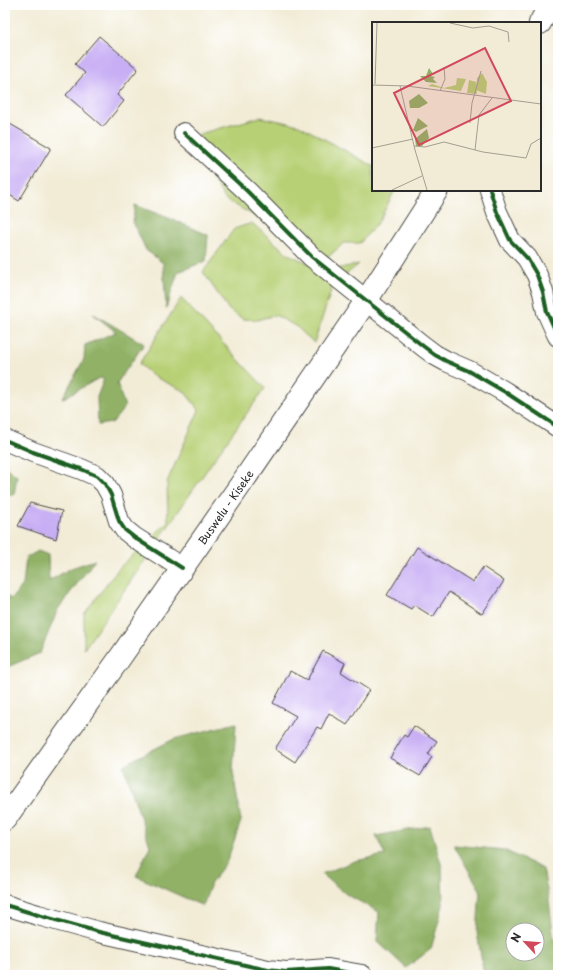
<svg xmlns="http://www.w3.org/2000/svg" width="563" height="980" font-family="'Playpen Sans',sans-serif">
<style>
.green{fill:#b7d075;stroke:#717e50}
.forest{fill:#91b266;stroke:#5e6e48;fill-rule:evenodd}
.building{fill:#c8aef4}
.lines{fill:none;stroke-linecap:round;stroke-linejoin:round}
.minor-casing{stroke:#494845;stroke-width:22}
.secondary-casing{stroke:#494845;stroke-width:24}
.minor{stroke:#fff;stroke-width:20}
.secondary{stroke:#fff;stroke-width:22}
.cycleway-casing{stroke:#fff;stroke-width:6}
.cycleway{stroke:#1b5e20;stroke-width:4}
.labels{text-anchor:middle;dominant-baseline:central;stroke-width:3.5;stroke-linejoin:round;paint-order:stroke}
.street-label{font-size:11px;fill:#2b2b2b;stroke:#fff}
.inset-road{fill:none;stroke:#a29f92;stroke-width:1}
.view{fill:#d1495b;fill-opacity:0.15;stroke:#d1495b;stroke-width:2}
.inset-edge{fill:none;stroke:#2b2b2b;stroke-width:2}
</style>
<rect width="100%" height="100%" fill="#fff"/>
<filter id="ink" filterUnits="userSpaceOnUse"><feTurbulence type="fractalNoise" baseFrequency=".025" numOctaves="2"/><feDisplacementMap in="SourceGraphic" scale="8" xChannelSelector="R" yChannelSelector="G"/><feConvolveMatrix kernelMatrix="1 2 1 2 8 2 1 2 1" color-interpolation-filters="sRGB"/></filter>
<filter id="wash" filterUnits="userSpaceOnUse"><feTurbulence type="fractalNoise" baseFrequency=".012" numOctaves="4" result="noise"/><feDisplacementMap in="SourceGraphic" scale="16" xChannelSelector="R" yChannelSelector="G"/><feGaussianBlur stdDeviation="0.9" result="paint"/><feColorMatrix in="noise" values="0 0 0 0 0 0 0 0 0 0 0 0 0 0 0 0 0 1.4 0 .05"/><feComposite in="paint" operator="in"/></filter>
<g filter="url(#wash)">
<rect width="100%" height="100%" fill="#f2ecd6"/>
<!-- green -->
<path class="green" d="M260,117L299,125L373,166V190H395L379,221L360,243H344L327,258L225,199L210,175L199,134Z
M252,223L288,254L326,271L359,264L333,285L314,343L297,327L275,315L257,320L243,319L229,310L203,272L234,229Z
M181,298L265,388L217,455L84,649V614L119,568L168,522L167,482L199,410L184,391L153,376L139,364Z"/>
<!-- forest -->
<path class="forest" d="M135,205L176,221L208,235L206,261L178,272L166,308L163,263L146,250L133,222Z
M92,313L144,344L117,383L125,407L112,423L98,425L97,397L104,379L99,378L62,399L84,359L85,345L116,332Z
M5,467L17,476L14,495H5Z
M38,551L48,555L49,581L71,568L95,560L58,609L40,653L5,668V595L11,599L23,585L26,558Z
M236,723L233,772L241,821L227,861L211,883L203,906L136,876L150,846L123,765L174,739Z
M430,826L442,867L443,905L431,949L406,968L377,941L379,912L346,894L322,874L355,861L385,855L376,836Z
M454,845L504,850L543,869L549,901L554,941L558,943V975H484L477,932L480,890ZM513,930H537V954H513Z"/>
<g id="blocks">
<!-- building -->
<path class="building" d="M99,36L138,69L117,95L124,101L103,127L66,95L85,73L75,64Z
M5,121L51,148L19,201L5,192Z
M30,503L62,511L56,539L18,526Z
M417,547L473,582L483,567L504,581L482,614L449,592L433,617L414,605L411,609L387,595Z
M323,651L345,663L341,672L369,690L347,725L329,713L321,729L317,727L295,762L275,749L296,716L273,703L290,671L307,680Z
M414,726L437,741L428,754L432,757L420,776L390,758L404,735L407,737Z"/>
</g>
</g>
<g filter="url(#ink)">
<use href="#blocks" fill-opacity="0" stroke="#494845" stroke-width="1"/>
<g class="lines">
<defs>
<path id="minor" d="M184,133L247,191L312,257L423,346L435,355L446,361L469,371L505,392L558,427
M490,190L497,212L510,240L527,258L537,275L543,292L547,312L557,334L558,336
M5,440L33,452L81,469L97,476L105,484L111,495L119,521L125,530L135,538L182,568
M5,905L38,915L99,932L268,970L286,972L328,969L362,975"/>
<g id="secondary">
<path d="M540,23L550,5"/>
<path id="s1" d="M5,819L117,662L239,487L366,301L437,190"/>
</g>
</defs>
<!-- minor casing -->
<use href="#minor" class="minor-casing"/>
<!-- secondary casing -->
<use href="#secondary" class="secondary-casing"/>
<!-- minor -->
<use href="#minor" class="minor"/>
<!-- secondary -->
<use href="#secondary" class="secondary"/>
<defs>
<path id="cycleway" d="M184,133L247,191L312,257L423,346L435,355L446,361L469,371L505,392L558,427
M490,190L497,212L510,240L527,258L537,275L543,292L547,312L557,334L558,336
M5,440L33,452L81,469L97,476L105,484L111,495L119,521L125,530L135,538L182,568
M5,905L38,915L99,932L268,970L286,972L328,969L362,975"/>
</defs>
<!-- cycleway casing -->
<use href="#cycleway" class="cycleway-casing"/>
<!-- cycleway -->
<use href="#cycleway" class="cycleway"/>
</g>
</g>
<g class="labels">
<!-- street labels -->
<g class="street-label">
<text stroke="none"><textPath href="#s1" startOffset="382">Buswelu - Kiseke</textPath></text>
</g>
</g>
<!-- overview -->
<g transform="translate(372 22)">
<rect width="169" height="169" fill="#f2ecd6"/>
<path d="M110,51L115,60L114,72L104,68L105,56ZM85,56L94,57L89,69L56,64L60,62L72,66L84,63ZM97,58L104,60L105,72L95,71Z" fill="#b7d075"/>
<path d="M57,46L61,52L58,54L63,55L61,57L65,61L54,60L48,54H54ZM47,72L56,81L47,86H38L37,79ZM46,96L56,104L44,110L41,108ZM55,107L57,116L50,124H44L43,117Z" fill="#91b266"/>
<path class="inset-road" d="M78,1L101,6L117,4L136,10L137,20M3,62L5,1M0,63L35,64L169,82M28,64L43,128L55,168M68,69L73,57L72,45M98,101L100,81L109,49M42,124L53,125L72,120L111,130L154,136L159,122L169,116M0,126L41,117M103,128L107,93L120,76M20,168L50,154"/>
<path class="view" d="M113,26L139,79L47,123L22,71Z"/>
<rect width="169" height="169" class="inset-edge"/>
</g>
<!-- margin -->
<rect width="563" height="980" fill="none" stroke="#fff" stroke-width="20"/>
<!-- north arrow -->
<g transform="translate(525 942) rotate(296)"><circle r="19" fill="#ffffff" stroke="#aaaaaa"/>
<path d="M0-3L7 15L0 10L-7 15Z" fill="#d1495b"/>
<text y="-6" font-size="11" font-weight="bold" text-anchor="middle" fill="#2b2b2b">N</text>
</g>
</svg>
